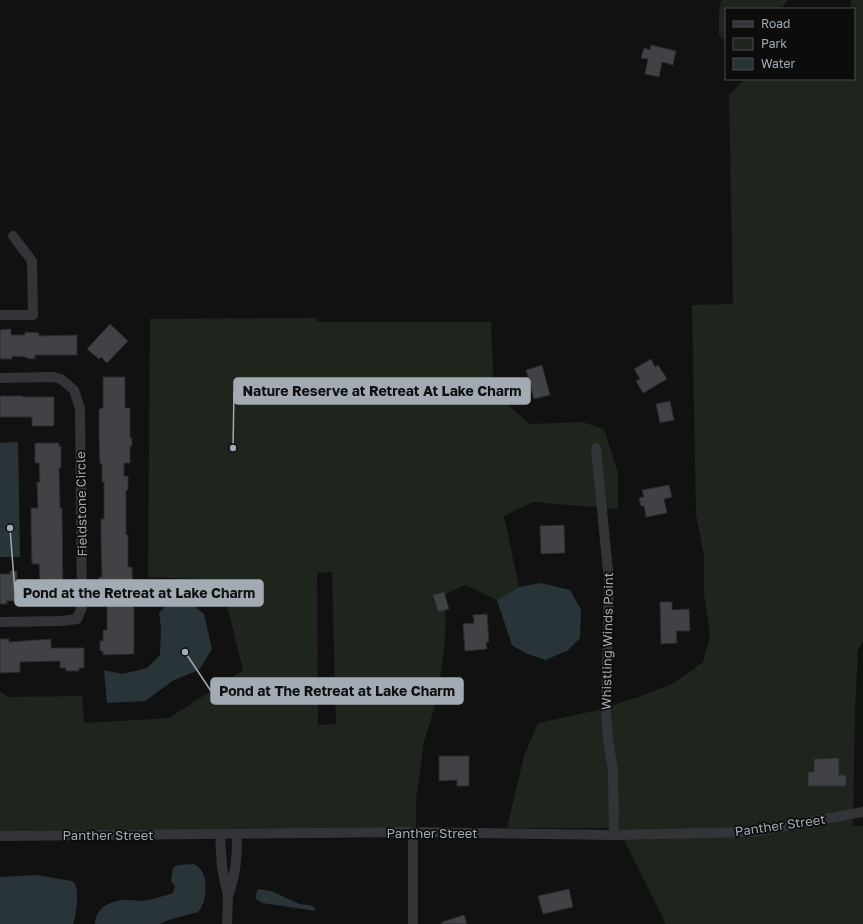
<svg xmlns="http://www.w3.org/2000/svg" width="863" height="924" font-family="'Golos Text',sans-serif">
<style>
.green{fill:#1d251d;fill-rule:evenodd}
.water{fill:#293438}
.building{fill:#404245;stroke:#2b2b2e}
.lines{fill:none;stroke-linecap:round;stroke-linejoin:round}
.street{stroke:#323437;stroke-width:10}
.labels{text-anchor:middle;dominant-baseline:central;stroke-width:3.5;stroke-linejoin:round;paint-order:stroke}
.street-label{font-size:13px;fill:#a2abb3;stroke:#0c0c0d}
.leader{fill:none;stroke:#a2abb3;stroke-width:1.5}
.callout-dot{fill:#a2abb3;stroke:#0c0c0d;stroke-width:1.5}
.callout{fill:#a2abb3;stroke:#a2abb3;stroke-width:1.5}
.callout-label{font-size:14px;text-anchor:middle;font-weight:bold;fill:#111}
</style>
<rect width="100%" height="100%" fill="#111112"/>
<!-- green -->
<path class="green" d="M721,0H788L781,9H726V42L719,35V12Z
M851,0H863V641L858,650L855,709L853,826H863V924H666L618,828H507L524,756L538,723L598,710L638,697L672,684L703,662L710,635L704,594V556L696,515L692,305L733,304L729,95L745,79H854V9H851Z
M316,318L317,322H491L494,393L530,424L582,422L604,429L618,473V509L533,502L504,516L519,587L497,600L465,585L446,594L445,639L438,696L424,742L416,800V827L0,831V691L8,697L82,696L84,723L169,718L243,670L221,580L148,577L150,319ZM332,572L336,724L318,725L317,573Z"/>
<!-- water -->
<path class="water" d="M18,442L20,557H0V443Z
M541,583L570,590L581,610L580,638L567,651L545,660L525,653L512,645L497,600L519,587Z
M169,603H190L204,614L212,649L199,670L174,680L145,701L107,703L104,670L122,674L147,668L160,655L161,627L159,613Z
M194,864C210,871 208,901 198,912L168,920L160,924H95C95,906 114,899 129,900C134,900 138,901 142,901C152,900 163,896 173,893L175,886L171,881L173,868L178,865Z
M37,875L72,881C74,883 76,884 76,887C79,894 76,917 73,924H0V877Z
M258,889L271,891L300,904L313,906L316,911L262,903L256,899V894Z"/>
<!-- building -->
<path class="building" d="M651,45L676,51L673,65L662,62L659,77L645,74L648,59L641,58L644,48L650,50Z
M110,324L128,341L107,363L101,357L99,359L87,349Z
M11,329V335H25V332L39,333V336L77,335V355H35V359L26,358V357L12,356V359H0V330Z
M651,359L655,367L658,365L667,379L643,393L636,381L640,379L634,369Z
M542,365L550,395L534,399L526,370Z
M103,377H125V408H130V438H132V446H130V463H124V476H128V490H126V535H128V567H132L133,597H134V654L103,655V651H100V641H103V630H107V592H99V577H102L101,537V519H104V482H102V464H100L99,439V409L103,408Z
M0,396H23V397H54V426H32V417H0Z
M670,401L674,420L660,423L656,404Z
M35,443H59V447L61,446V468H59L60,508H62L63,592H60V600L37,601V580H40L39,564H32L31,526V508H38L37,482H40L39,463H35Z
M669,485L672,497L664,499L667,513L646,517L644,506H641L639,498L644,497L642,490Z
M564,525L565,553L541,554L540,526Z
M10,571H17V601H7V604H0V574H10Z
M444,592L449,609L438,612L433,595Z
M660,602H672V610L689,609L690,631H676L677,643L661,644Z
M487,614L489,642H486L487,649L465,651L463,624L474,623L473,615Z
M0,639H9V642L51,639V648H84V668H79V671H66V668H60V661L20,662V672L0,673Z
M439,756H469V786H457V780L439,781Z
M839,758V775H846V786H808V772H814V759Z
M569,889L573,907L543,914L538,896Z
M464,915L467,924H442V922Z"/>
<g class="lines">
<!-- street -->
<path class="street" d="M0,315H33L32,261L13,236
M0,378L53,377L61,379L74,390L80,409L82,607L77,619L61,621L0,622
M596,448L609,582L606,713L608,739L613,771L614,835
M220,834L222,868L228,896L227,924
M0,836L413,832L614,835L753,832L863,812
M228,896C236,873 237,858 237,834
M413,924V832"/>
</g>
<g class="labels">
<!-- street labels -->
<g class="street-label">
<text transform="translate(81 504) rotate(-91)">Fieldstone Circle</text>
<text transform="translate(607 641) rotate(-89)">Whistling Winds Point</text>
<text transform="translate(780 825) rotate(-8)">Panther Street</text>
<text x="432" y="833">Panther Street</text>
<text x="108" y="835">Panther Street</text>
</g>
</g>
<!-- callouts -->
<path class="leader" d="M233 448L234 391M10 528L15 593M185 652L211 691"/>
<g class="callout-dot">
<circle cx="233" cy="448" r="4"/>
<circle cx="10" cy="528" r="4"/>
<circle cx="185" cy="652" r="4"/>
</g>
<g class="callout">
<rect x="234" y="378" width="296" height="26" rx="4"/>
<rect x="15" y="580" width="248" height="26" rx="4"/>
<rect x="211" y="678" width="252" height="26" rx="4"/>
</g>
<g class="callout-label">
<text x="382" y="396">Nature Reserve at Retreat At Lake Charm</text>
<text x="139" y="598">Pond at the Retreat at Lake Charm</text>
<text x="337" y="696">Pond at The Retreat at Lake Charm</text>
</g>
<!-- legend -->
<rect x="725" y="8" width="130" height="72" fill="#0c0c0d" stroke="#484c4f"/>
<rect x="733" y="21" width="20" height="6" fill="#323437" stroke="#484c4f"/>
<text x="761" y="28" font-size="12" fill="#a2abb3">Road</text>
<rect x="733" y="38" width="20" height="12" fill="#1d251d" stroke="#484c4f"/>
<text x="761" y="48" font-size="12" fill="#a2abb3">Park</text>
<rect x="733" y="58" width="20" height="12" fill="#293438" stroke="#484c4f"/>
<text x="761" y="68" font-size="12" fill="#a2abb3">Water</text>
</svg>
